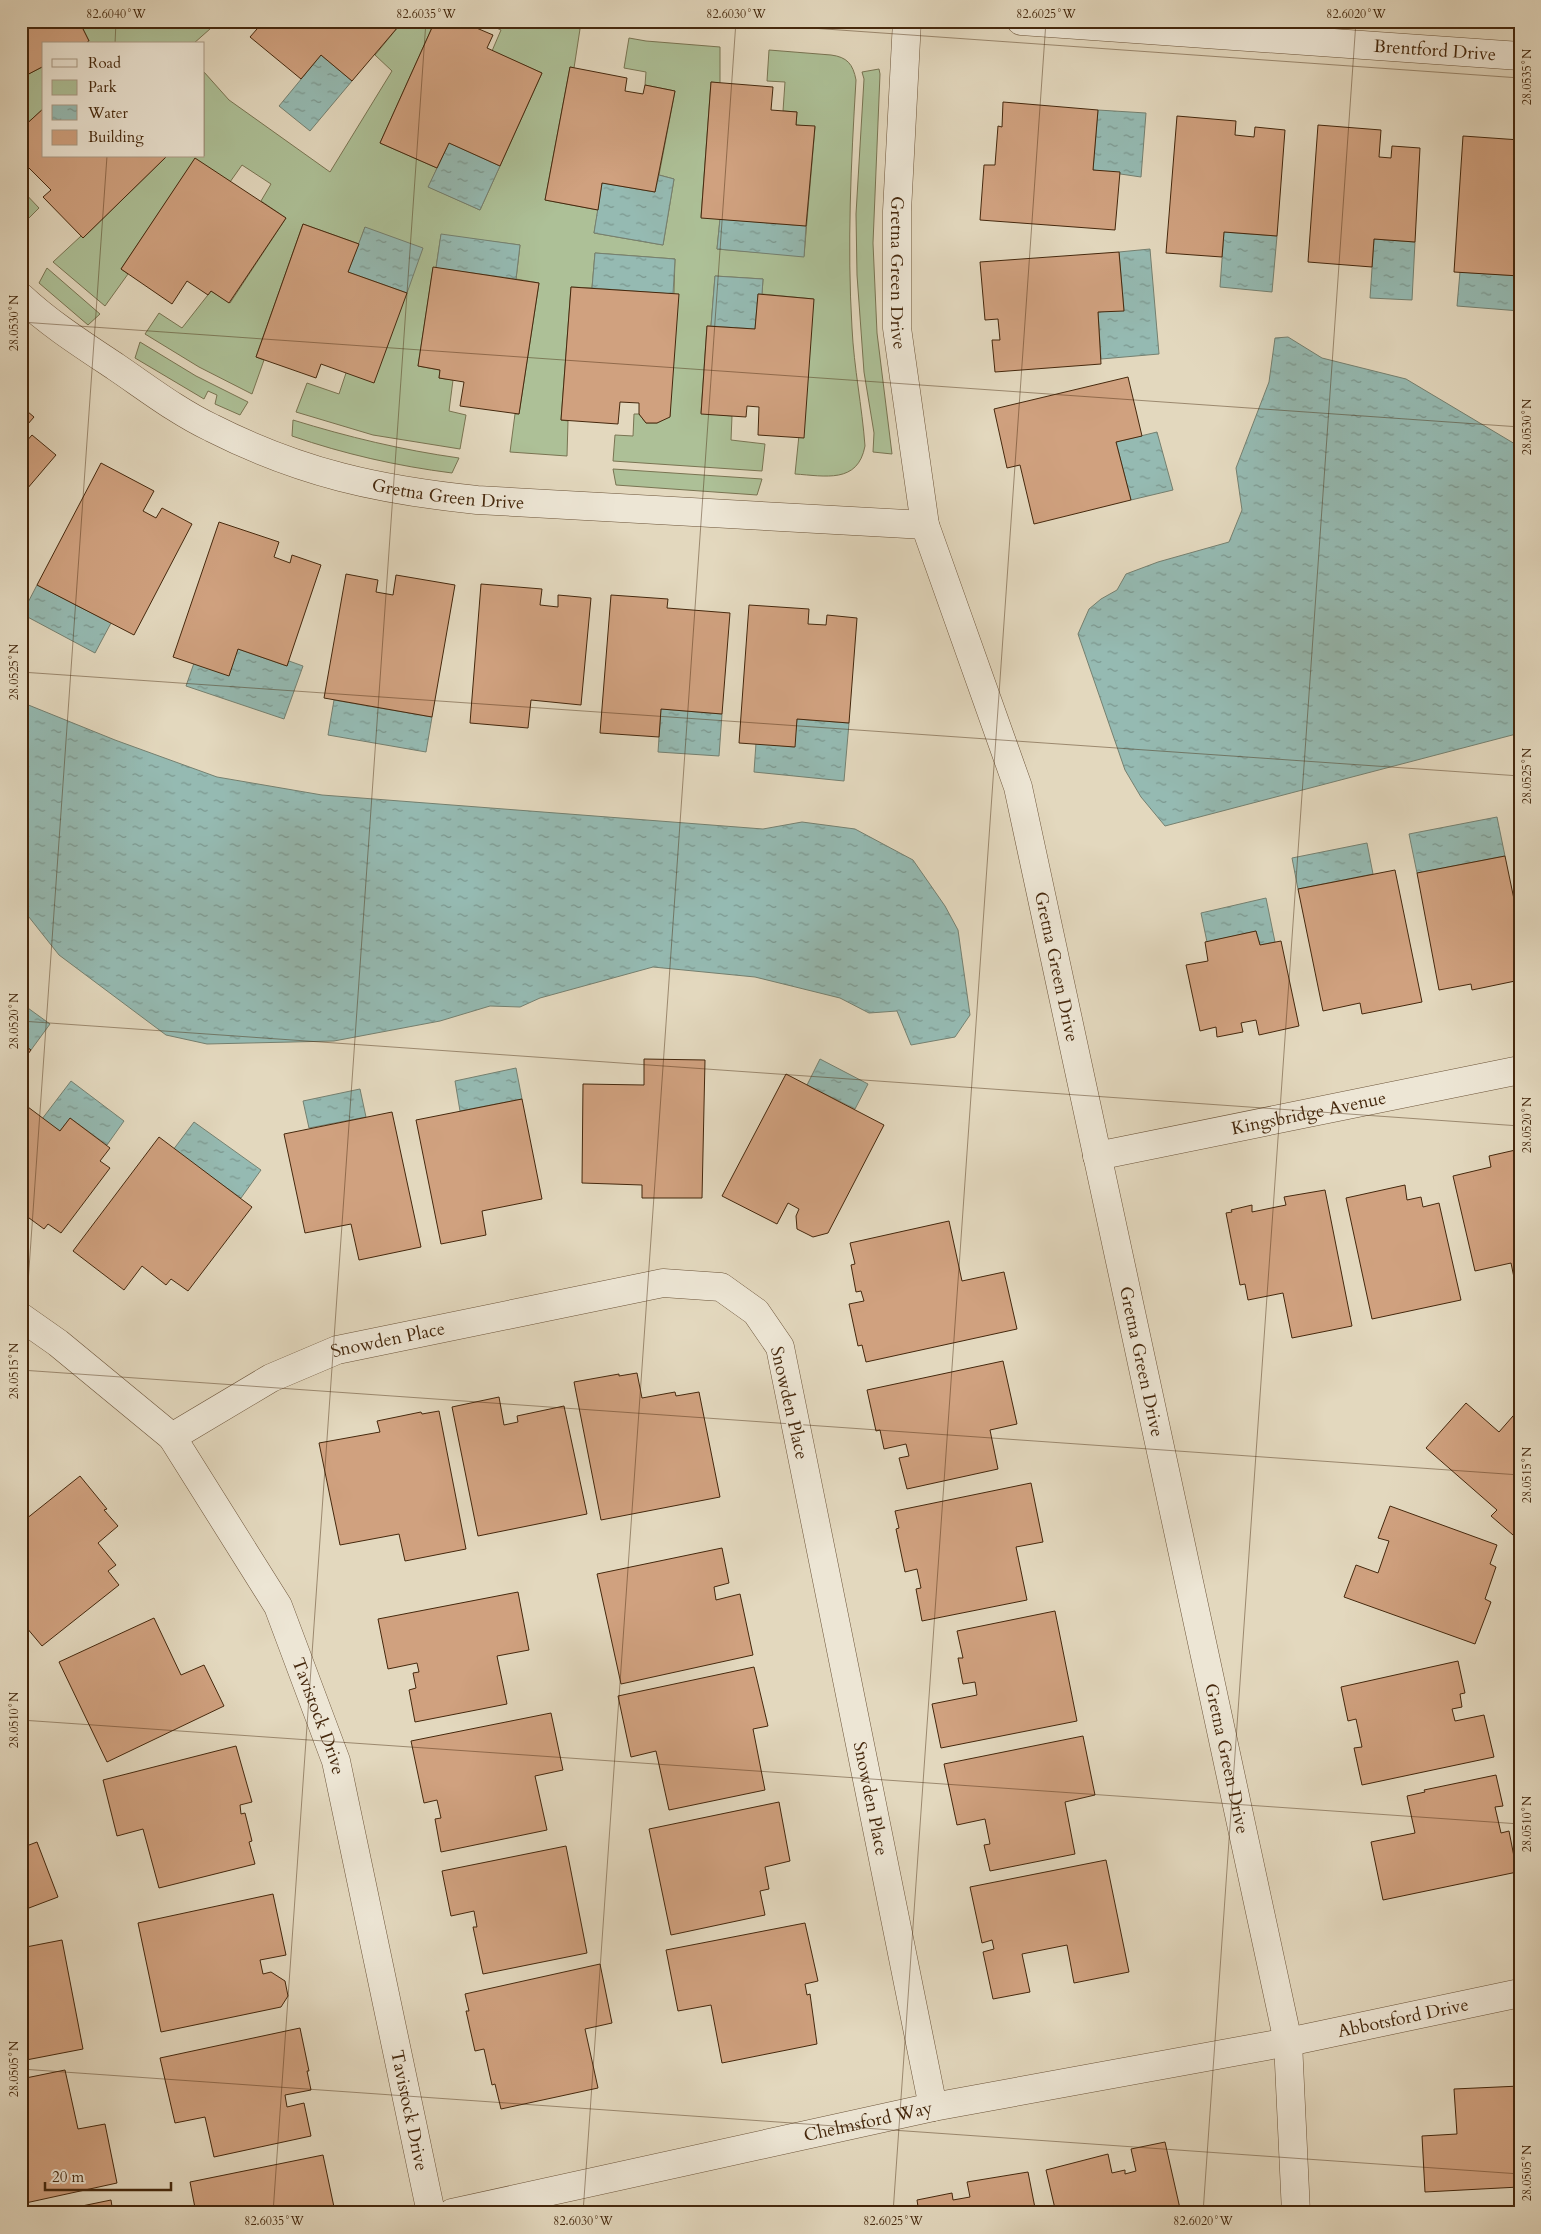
<svg xmlns="http://www.w3.org/2000/svg" width="1541" height="2234" font-family="Cardo,serif">
<style>
.green{fill:#adc097;stroke:#797452}
.water{fill:url(#water-ripples);stroke:#758070}
.building{fill:#d0a17f;stroke:#45280d}
.lines{fill:none;stroke-linecap:round;stroke-linejoin:round}
.minor-casing{stroke:#6c5439;stroke-width:29}
.minor{stroke:#ede6d5;stroke-width:28}
.ticks{fill:none;stroke:#45280d;stroke-width:1;stroke-opacity:0.45}
.labels{text-anchor:middle;dominant-baseline:central;stroke-width:4;stroke-linejoin:round;paint-order:stroke}
.street-label{font-size:18px;fill:#45280d;stroke:#ede6d5}
.neatline{fill:none;stroke:#45280d;stroke-width:2}
.ticks-label{font-size:12px;text-anchor:middle;fill:#45280d}
</style>
<defs>
<pattern id="water-ripples" width="26" height="14" patternUnits="userSpaceOnUse" patternTransform="scale(1.25)"><rect width="26" height="14" fill="#95bab2"/><path d="M2 4q2-2 4 0t4 0M15 11q2-2 4 0t4 0" fill="none" stroke="#7b978f"/></pattern>
</defs>
<rect width="100%" height="100%" fill="#e3d8be"/>
<filter id="stains"><feTurbulence type="fractalNoise" baseFrequency=".004" numOctaves="4"/><feColorMatrix values="0 0 0 0 .2 0 0 0 0 .09 0 0 0 0 .02 0 0 0 .5 -.17"/></filter>
<radialGradient id="worn" r=".72"><stop offset=".6" stop-color="#630" stop-opacity="0"/><stop offset="1" stop-color="#630" stop-opacity=".3"/></radialGradient>
<!-- green -->
<path class="green" d="M79,21H219L193,44H84L89,41Z
M403,21H435L380,143L437,168L429,187L480,210L542,73L492,51L501,30L492,26L495,21H554L580,29L574,68L570,67L545,200L598,210L594,233L663,245L674,179L659,175L675,91L645,85L646,72L624,68L629,38L646,41L720,47V83L711,82L701,217L720,219L717,249L804,256L815,127L796,125L797,112L783,111L785,82L767,81L769,50L831,55C847,57 853,64 856,80C851,163 847,245 852,328C854,368 862,406 865,446C858,484 825,476 795,474L813,299L762,294L763,279L715,276L711,326H707L701,413L732,416L731,440L765,444L762,471L613,461L615,435L633,436L634,414H639L646,423H657L670,416L675,259L595,253L592,288L571,287L561,420L568,421L567,456L510,452L515,414H519L539,283L516,279L520,245L441,235L436,268H433L418,366L440,370L439,378L453,380L449,411L466,415L460,449L373,435L296,412L307,383L339,394L346,373L402,304L365,227L359,244L303,224L256,357L264,360L252,394L199,367L145,334L159,313L182,328L211,291L230,303L286,218L261,201L271,184L242,165L230,182L195,159L121,269L128,274L105,306L53,262L81,236L83,238L167,156H204V72L229,100L330,172L392,71L375,55Z
M44,66V108L21,129V78Z
M879,69L880,74L873,243L877,333L892,454L873,452L874,433L864,372L857,275L856,214L864,79L862,72Z
M21,189L39,208L21,226Z
M47,268L100,314L88,325L39,283Z
M140,342L196,376L248,402L240,415L215,404L217,395L208,391L204,399L135,358Z
M293,420C348,437 402,450 459,458L452,473C397,466 344,454 292,436Z
M613,469L762,479L757,495L616,485Z"/>
<!-- water -->
<path class="water" d="M321,55L352,81L310,131L279,106Z
M1098,110L1146,113L1141,177L1093,170Z
M449,143L500,166L480,210L428,187Z
M659,175L674,179L663,245L594,233L602,183L655,192Z
M720,219L806,226L804,257L717,249Z
M365,227L423,248L407,293L348,272Z
M1224,232L1277,236L1272,292L1220,287Z
M441,234L520,245L516,279L436,268Z
M1374,239L1415,242L1412,300L1370,298Z
M1150,249L1159,354L1101,359L1098,312L1124,310L1119,252Z
M595,253L675,259L673,294L592,288Z
M1460,272L1520,276V311L1457,306Z
M715,276L763,279L762,294H758L755,329L711,326Z
M1288,337L1322,358L1406,379L1520,447V733L1165,826L1141,797L1125,770L1078,634L1089,609L1101,599L1117,590L1126,574L1158,562L1229,542L1242,510L1236,468L1269,382L1275,338Z
M1157,432L1173,490L1131,500L1116,442Z
M37,585L111,623L95,653L22,614Z
M238,649L287,666L289,661L303,666L284,719L186,686L194,663L229,675Z
M334,700L432,717L426,752L328,735Z
M21,702L115,740L217,777L322,795L763,829L802,822L855,829L913,860L945,906L958,930L970,1015L955,1037L911,1045L897,1011L869,1013L840,998L755,977L653,967L540,998L520,1007L490,1006L440,1021L334,1041L207,1044L166,1035L59,955L21,907Z
M661,709L722,714L719,756L658,752Z
M797,719L849,723L844,781L754,772L756,743L794,747Z
M1497,817L1505,856L1417,873L1409,834Z
M1367,843L1373,874L1298,889L1292,858Z
M1266,898L1275,942L1260,945L1256,931L1207,942L1201,913Z
M21,1003L50,1024L31,1050L21,1043Z
M820,1059L868,1084L855,1109L807,1085Z
M516,1068L522,1099L460,1111L455,1081Z
M71,1081L124,1121L107,1145L70,1118L60,1131L42,1119Z
M360,1089L366,1117L309,1128L303,1101Z
M194,1122L261,1170L241,1198L173,1150Z"/>
<!-- building -->
<path class="building" d="M21,21H79L89,41L84,44H44V66L21,78Z
M264,21H403L352,81L321,55L301,79L250,37Z
M435,21H460L493,35L487,48L542,73L500,166L449,143L437,168L380,143Z
M570,67L627,78L625,91L643,94L645,85L675,91L655,192L602,183L598,210L545,200Z
M711,82L773,87L771,110L797,112L796,125L815,126L806,226L701,218Z
M1003,102L1098,110L1093,170L1120,172L1115,230L980,220L984,165H995L998,126L1002,127Z
M44,108V156H167L83,238L43,197L51,190L21,160V129Z
M1177,116L1236,121L1235,135L1254,137L1255,127L1285,130L1277,236L1224,232L1222,257L1166,253Z
M1318,125L1381,130L1379,157L1391,158L1392,146L1420,148L1415,242L1374,239L1372,267L1308,262Z
M1463,136L1520,140V276L1454,272Z
M195,158L286,218L229,303L211,291L208,295L187,281L172,304L121,269Z
M303,224L359,244L348,272L407,293L374,383L321,364L316,378L256,357Z
M1119,252L1124,311L1098,312L1101,364L995,372L992,340H1000L998,319L985,320L980,262Z
M433,267L539,283L519,414L460,406L464,382L439,378L440,370L418,366Z
M571,287L679,294L670,417L657,423H646L639,414V403L620,402L618,424L561,420Z
M758,294L814,299L804,438L758,435L759,407L747,406L746,417L701,414L707,326L755,329Z
M1128,377L1142,436L1116,442L1131,500L1034,524L1020,465L1007,468L994,409Z
M21,406L34,417L21,432Z
M32,435L56,455L21,496V440L25,443Z
M101,463L154,491L143,511L156,518L162,508L192,524L134,635L37,585Z
M219,522L279,542L274,557L290,563L292,555L321,565L287,666L238,649L229,676L173,657Z
M346,574L378,580L376,592L393,595L396,575L455,585L432,717L324,698Z
M481,584L542,589L540,605L558,607V595L591,598L581,705L531,700L528,728L470,723Z
M611,595L668,599L667,608L730,613L722,714L661,709L659,737L600,733Z
M749,605L809,609L808,624L826,625L827,615L857,618L849,723L797,719L795,747L739,743Z
M1505,856L1520,928V980L1472,990L1471,984L1439,990L1417,873Z
M1395,870L1422,1002L1362,1014L1360,1003L1323,1011L1298,889Z
M1256,931L1260,945L1281,941L1299,1026L1259,1035L1256,1020L1241,1023L1243,1032L1217,1037L1216,1027L1200,1031L1186,965L1208,961L1205,942Z
M21,1043L31,1050L21,1063Z
M644,1059L705,1060L702,1198H642V1185L582,1183L583,1084L644,1085Z
M786,1074L884,1125L828,1233L813,1237L797,1229L796,1216L799,1209L788,1203L777,1224L722,1196Z
M522,1099L542,1199L482,1211L486,1235L441,1244L416,1120Z
M28,1107L60,1131L70,1118L110,1148L100,1161L110,1168L61,1233L48,1224L44,1229L25,1215L28,1210L21,1204V1116Z
M392,1112L421,1247L359,1260L351,1224L305,1233L284,1134Z
M159,1137L252,1207L188,1291L171,1279L166,1285L142,1266L124,1290L73,1251Z
M1520,1149V1291L1517,1292L1511,1263L1475,1271L1453,1176L1491,1167L1489,1156Z
M1405,1185L1407,1200L1421,1197L1423,1207L1439,1203L1461,1300L1372,1319L1346,1198Z
M1325,1190L1352,1326L1292,1338L1283,1293L1248,1300L1245,1284L1240,1285L1226,1213L1232,1212L1231,1210L1252,1205V1212L1286,1205L1284,1197Z
M949,1221L962,1281L1004,1272L1017,1329L866,1362L862,1345L858,1346L849,1304L864,1301L861,1291L856,1292L851,1265L855,1264L850,1243Z
M1003,1361L1017,1424L990,1430L998,1469L907,1489L899,1458L909,1456L906,1444L884,1449L880,1430L876,1431L867,1390Z
M637,1373L642,1398L675,1392L676,1396L699,1392L720,1497L601,1520L574,1382L619,1374V1376Z
M499,1397L504,1425L518,1422L517,1416L564,1406L587,1514L478,1536L452,1407Z
M1466,1403L1499,1432L1520,1408V1541L1491,1516L1497,1510L1426,1448Z
M439,1411L466,1549L405,1561L399,1534L340,1545L319,1443L380,1432L377,1421L421,1412L422,1414Z
M21,1438L28,1443L21,1452Z
M80,1476L107,1509L104,1510L118,1526L98,1543L116,1565L108,1571L119,1585L42,1646L21,1621V1523Z
M1031,1483L1043,1542L1016,1547L1027,1600L922,1621L916,1589L921,1588L917,1569L905,1572L896,1529L899,1528L895,1511Z
M1390,1506L1497,1545L1490,1564L1496,1567L1485,1599L1491,1602L1475,1644L1344,1597L1356,1565L1378,1573L1389,1541L1378,1538Z
M722,1548L729,1583L714,1587L716,1600L740,1594L753,1655L621,1684L597,1574Z
M518,1592L529,1650L497,1656L507,1704L415,1722L409,1690L416,1688L413,1673L419,1672L417,1663L388,1669L378,1619Z
M1055,1611L1077,1721L941,1748L932,1704L977,1695L975,1682L963,1684L958,1658H963L957,1631Z
M154,1618L181,1675L204,1665L224,1706L107,1762L59,1662Z
M1458,1661L1465,1693L1460,1694L1462,1707L1452,1709L1455,1721L1484,1715L1494,1757L1362,1785L1354,1748L1362,1747L1356,1719L1348,1721L1341,1687Z
M754,1667L768,1726L753,1729L765,1790L669,1810L656,1751L631,1757L618,1696Z
M551,1713L563,1770L535,1776L547,1830L441,1852L435,1819L441,1818L437,1800L424,1803L411,1741Z
M1083,1736L1095,1795L1065,1802L1075,1854L990,1871L984,1845L990,1844L985,1819L957,1825L944,1764Z
M236,1746L252,1802L240,1805L241,1814L245,1813L252,1841L249,1842L255,1864L159,1888L143,1829L117,1836L103,1780Z
M1496,1775L1503,1806L1495,1807L1501,1833L1509,1831L1517,1872L1383,1900L1371,1842L1415,1833L1407,1796L1425,1792L1424,1790Z
M779,1802L790,1861L765,1867L769,1889L760,1891L765,1915L671,1935L649,1829Z
M37,1842L58,1897L21,1911V1848Z
M566,1846L587,1953L483,1974L473,1927H477L474,1911L451,1916L442,1871Z
M1106,1860L1129,1972L1074,1983L1067,1945L1022,1954L1030,1992L993,1999L983,1952L994,1949L992,1940L982,1943L970,1887Z
M273,1894L286,1955L260,1960L263,1974L271,1972L285,1981L288,1996L281,2007L161,2032L138,1923Z
M805,1923L818,1981L805,1984L807,1995L810,1994L817,2044L722,2063L711,2005L678,2011L666,1950Z
M62,1940L83,2049L21,2061V1948Z
M600,1964L612,2023L585,2029L598,2088L501,2109L495,2084L492,2085L484,2049L475,2051L466,2011H469L465,1994Z
M300,2028L309,2071H307L311,2090L285,2095L287,2107L304,2103L311,2136L214,2157L205,2117L175,2123L160,2058Z
M65,2070L78,2129L105,2124L117,2183L21,2204V2079Z
M1520,2086V2192L1519,2187L1425,2192L1422,2136L1457,2134L1454,2089Z
M1165,2142L1181,2213H1056L1046,2170L1108,2154L1112,2173L1125,2170V2174L1136,2171L1131,2149Z
M323,2155L334,2207L320,2210L321,2213H196L190,2182Z
M1028,2172L1036,2213H919L917,2200L952,2193L953,2200L970,2197L967,2182Z
M111,2200L113,2213H48Z"/>
<g class="lines">
<defs>
<g id="minor">
<path id="s1" d="M907,21L897,211V328L925,525L1018,787L1288,2042L1296,2213"/>
<path id="s2" d="M1021,21L1520,56"/>
<path id="s3" d="M21,297C50,324 83,345 116,367C147,388 178,412 212,428C301,473 379,490 477,500L925,525"/>
<path id="s4" d="M1097,1156L1520,1070"/>
<path id="s5" d="M21,1317L58,1343L172,1437L278,1606L336,1761L431,2213"/>
<path id="s6" d="M172,1437L271,1378L337,1350L663,1283L721,1287L756,1312L780,1347L933,2107"/>
<path id="s7" d="M452,2213L933,2107L1288,2042L1520,1993"/>
</g>
</defs>
<!-- minor casing -->
<use href="#minor" class="minor-casing"/>
<!-- minor -->
<use href="#minor" class="minor"/>
</g>
<!-- ticks -->
<path class="ticks" d="M712,21L1520,78M115,44L116,21M21,322L1520,427M21,672L1520,776M21,1021L1520,1126M21,1370L1520,1475M21,1383L107,156M21,1720L1520,1824M21,2069L1520,2174M273,2213L426,21M583,2213L736,21M893,2213L1046,21M1203,2213L1356,21M1513,2213L1520,2112"/>
<g class="labels">
<!-- street labels -->
<g class="street-label">
<text stroke="none"><textPath href="#s2" startOffset="415">Brentford Drive</textPath></text>
<text stroke="none"><textPath href="#s1" startOffset="252">Gretna Green Drive</textPath></text>
<text stroke="none"><textPath href="#s3" startOffset="479">Gretna Green Drive</textPath></text>
<text stroke="none"><textPath href="#s1" startOffset="968">Gretna Green Drive</textPath></text>
<text stroke="none"><textPath href="#s4" startOffset="216">Kingsbridge Avenue</textPath></text>
<text stroke="none"><textPath href="#s6" startOffset="239">Snowden Place</textPath></text>
<text stroke="none"><textPath href="#s1" startOffset="1372">Gretna Green Drive</textPath></text>
<text transform="translate(789 1403) rotate(77)">Snowden Place</text>
<text stroke="none"><textPath href="#s5" startOffset="510">Tavistock Drive</textPath></text>
<text stroke="none"><textPath href="#s1" startOffset="1778">Gretna Green Drive</textPath></text>
<text stroke="none"><textPath href="#s6" startOffset="1124">Snowden Place</textPath></text>
<text stroke="none"><textPath href="#s7" startOffset="971">Abbotsford Drive</textPath></text>
<text stroke="none"><textPath href="#s5" startOffset="915">Tavistock Drive</textPath></text>
<text stroke="none"><textPath href="#s7" startOffset="426">Chelmsford Way</textPath></text>
</g>
</g>
<!-- margin -->
<rect width="1541" height="2234" fill="none" stroke="#e3d8be" stroke-width="55"/>
<!-- legend -->
<rect x="42" y="42" width="162" height="115" fill="#ede6d5" stroke="#aa9a85"/>
<rect x="52" y="59" width="25" height="8" fill="#ede6d5" stroke="#aa9a85"/>
<text x="88" y="68" font-size="15" fill="#45280d">Road</text>
<rect x="52" y="80" width="25" height="15" fill="#adc097" stroke="#aa9a85"/>
<text x="88" y="92" font-size="15" fill="#45280d">Park</text>
<rect x="52" y="105" width="25" height="15" fill="url(#water-ripples)" stroke="#aa9a85"/>
<text x="88" y="118" font-size="15" fill="#45280d">Water</text>
<rect x="52" y="130" width="25" height="15" fill="#d0a17f" stroke="#aa9a85"/>
<text x="88" y="142" font-size="15" fill="#45280d">Building</text>
<!-- scale -->
<path d="M45 2182v8h126v-8" fill="none" stroke="#45280d" stroke-width="2.5"/>
<text x="52" y="2182" font-size="15" fill="#45280d" stroke="#ede6d5" stroke-width="4" paint-order="stroke">20 m</text>
<rect x="28" y="28" width="1486" height="2178" class="neatline"/>
<g class="ticks-label">
<text x="116" y="18">82.6040°W</text>
<text x="426" y="18">82.6035°W</text>
<text x="736" y="18">82.6030°W</text>
<text x="1046" y="18">82.6025°W</text>
<text x="1356" y="18">82.6020°W</text>
<text transform="translate(1527 77) rotate(-90)" y="4">28.0535°N</text>
<text transform="translate(14 323) rotate(-90)" y="4">28.0530°N</text>
<text transform="translate(1527 427) rotate(-90)" y="4">28.0530°N</text>
<text transform="translate(14 672) rotate(-90)" y="4">28.0525°N</text>
<text transform="translate(1527 776) rotate(-90)" y="4">28.0525°N</text>
<text transform="translate(14 1021) rotate(-90)" y="4">28.0520°N</text>
<text transform="translate(1527 1125) rotate(-90)" y="4">28.0520°N</text>
<text transform="translate(14 1371) rotate(-90)" y="4">28.0515°N</text>
<text transform="translate(1527 1475) rotate(-90)" y="4">28.0515°N</text>
<text transform="translate(14 1720) rotate(-90)" y="4">28.0510°N</text>
<text transform="translate(1527 1824) rotate(-90)" y="4">28.0510°N</text>
<text transform="translate(14 2069) rotate(-90)" y="4">28.0505°N</text>
<text transform="translate(1527 2173) rotate(-90)" y="4">28.0505°N</text>
<text x="274" y="2225">82.6035°W</text>
<text x="583" y="2225">82.6030°W</text>
<text x="893" y="2225">82.6025°W</text>
<text x="1203" y="2225">82.6020°W</text>
</g>
<rect width="100%" height="100%" filter="url(#stains)"/>
<rect width="100%" height="100%" fill="url(#worn)"/>
</svg>
